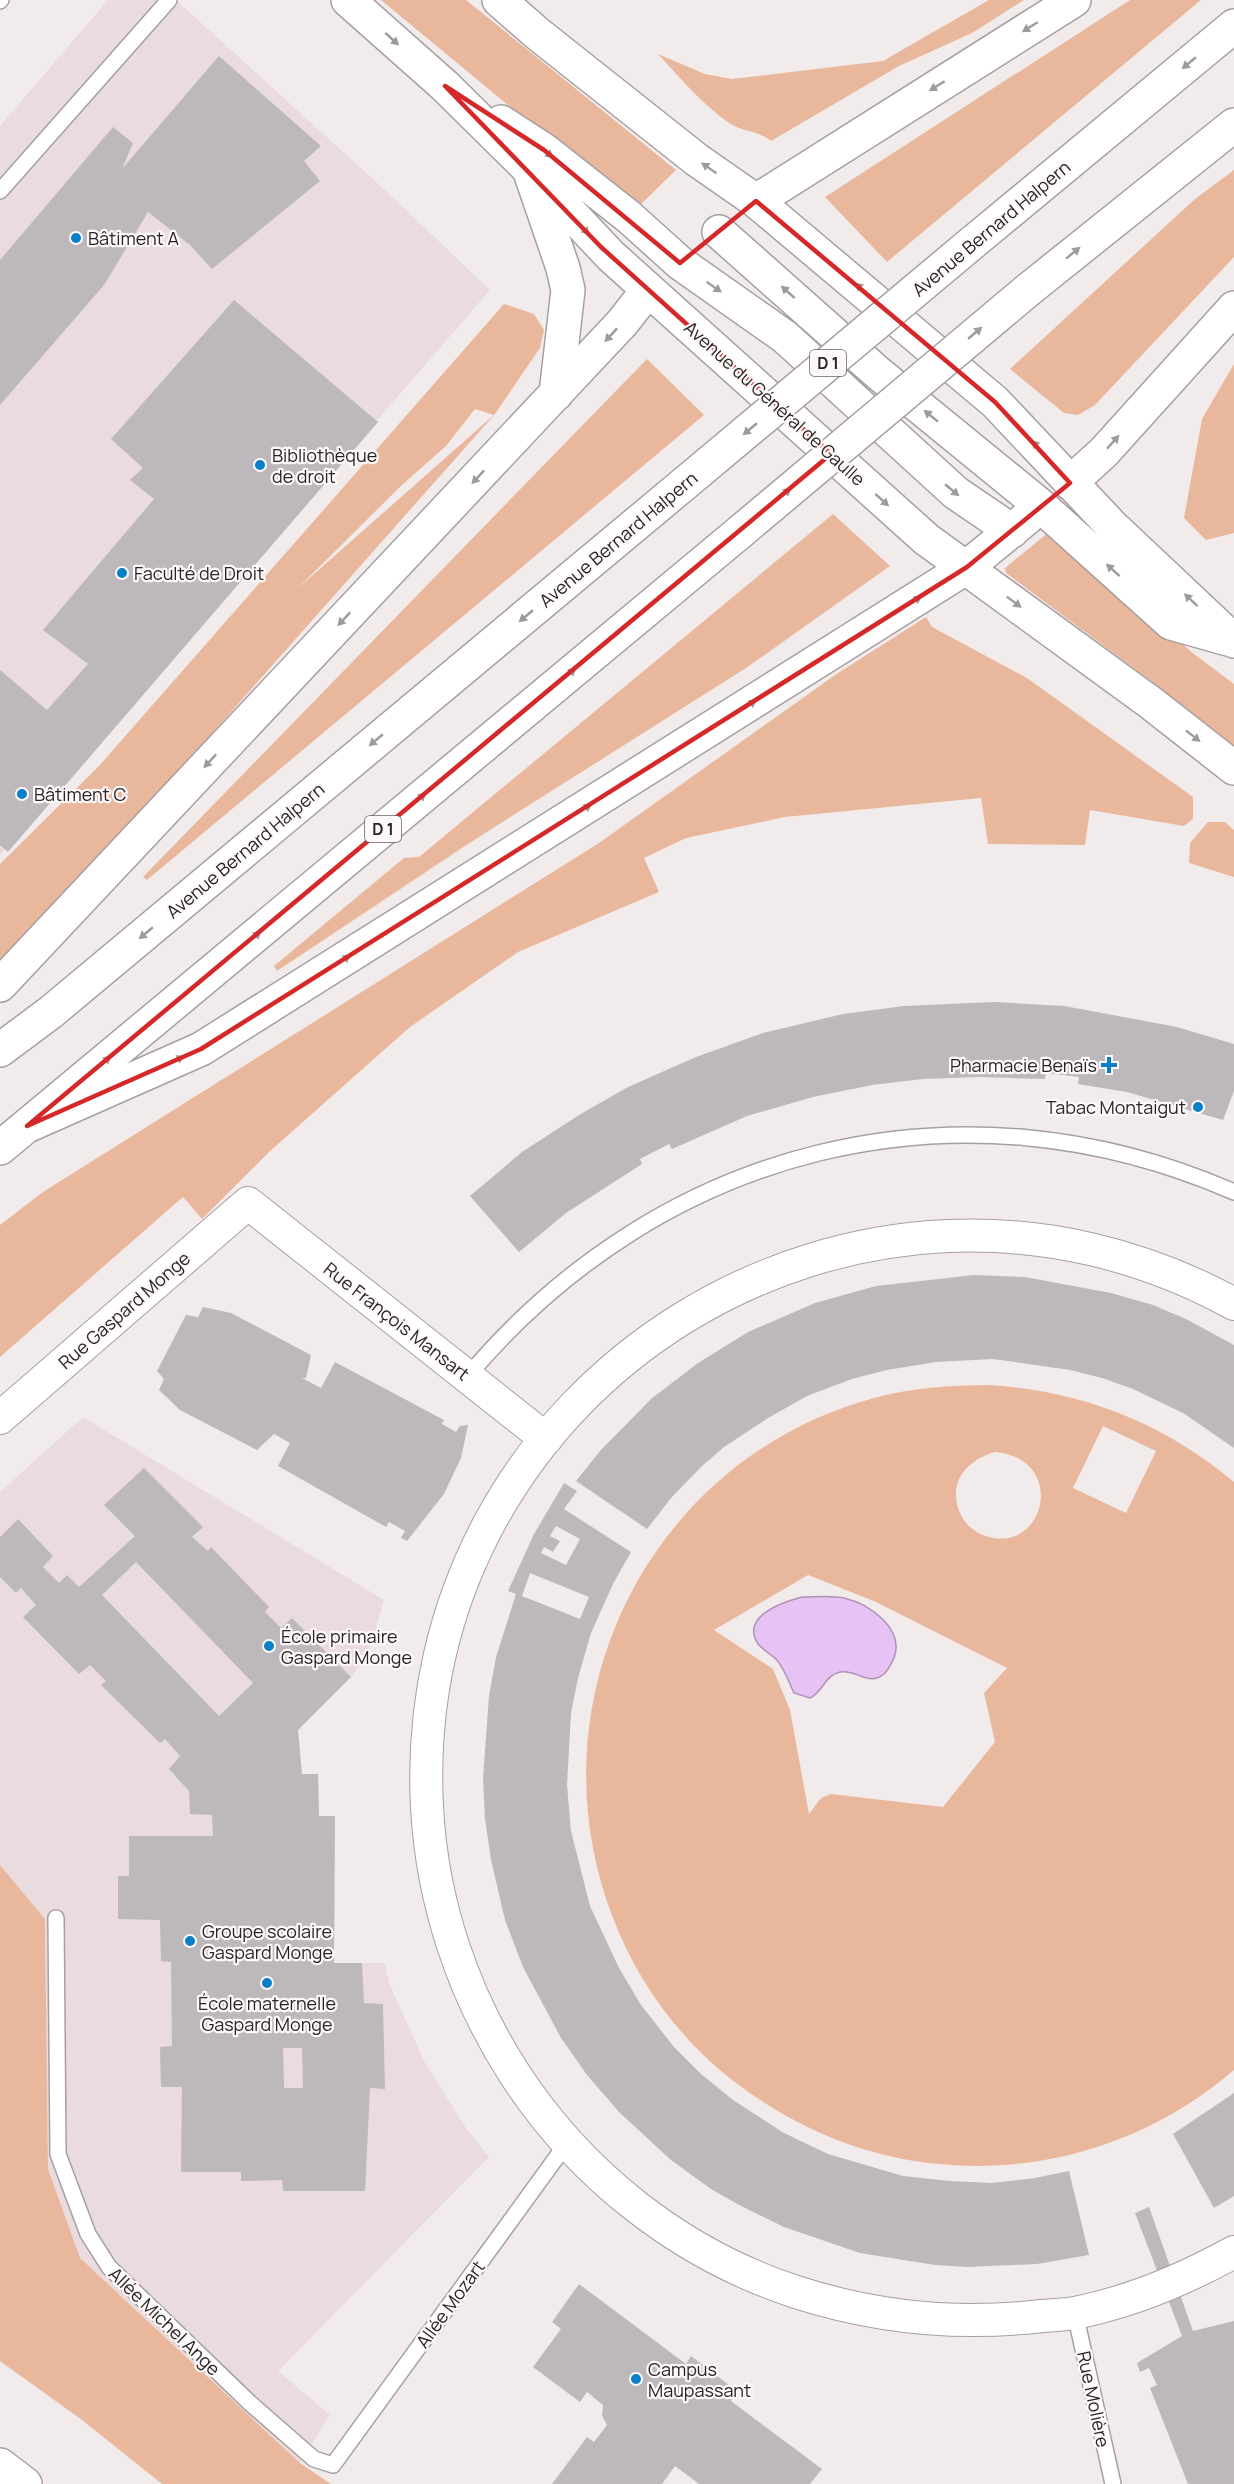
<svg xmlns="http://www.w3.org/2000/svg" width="1234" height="2484" font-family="Manrope,sans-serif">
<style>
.built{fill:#eadbde}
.green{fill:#e9b89c;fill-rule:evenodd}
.water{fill:#e7c2f5;stroke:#ad93b6;stroke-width:1.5}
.building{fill:#bdb8bb;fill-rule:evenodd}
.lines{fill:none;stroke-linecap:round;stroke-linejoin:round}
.service-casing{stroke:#a69fa1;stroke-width:18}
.minor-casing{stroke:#a69fa1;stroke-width:34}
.secondary-casing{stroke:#a69fa1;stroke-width:36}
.trunk-casing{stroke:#a69fa1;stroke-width:36}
.motorway-casing{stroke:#a69fa1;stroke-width:36}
.service{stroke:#fff;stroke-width:15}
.minor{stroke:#fff;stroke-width:32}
.secondary{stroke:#fff;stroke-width:33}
.trunk{stroke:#fff;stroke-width:33}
.motorway{stroke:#fff;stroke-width:33}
.trunk-bridge-casing{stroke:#a69fa1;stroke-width:36;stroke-linecap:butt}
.trunk-bridge{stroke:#fff;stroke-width:33}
.oneway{fill:#9d9c9c}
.marked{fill:none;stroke:#d62828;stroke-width:4.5;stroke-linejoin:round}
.poi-dot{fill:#087fc8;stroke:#fff8f9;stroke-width:2}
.labels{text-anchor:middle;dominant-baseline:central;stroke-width:4.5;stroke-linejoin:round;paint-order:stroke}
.shield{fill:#fff8f9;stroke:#676464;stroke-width:1.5}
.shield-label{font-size:16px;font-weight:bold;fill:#262424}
.street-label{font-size:18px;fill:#262424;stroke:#fff8f9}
.poi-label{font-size:18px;fill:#262424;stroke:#fff8f9;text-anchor:start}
</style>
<rect width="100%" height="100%" fill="#f2ebec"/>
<!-- built -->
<path class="built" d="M108,0H176L385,190L490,290L0,856V126Z
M83,1417L384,1600L368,1655L351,1677L298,1730L302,1774H318L319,1816H335L334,1963H385L389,1983L424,2061L466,2128L489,2157L278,2371L330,2415L300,2463L80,2258L48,2169L45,1919L0,1865V1492Z"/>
<!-- green -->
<path class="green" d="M381,0H466L676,170L635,210Z
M989,0H1024L972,33L899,66L771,141C757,130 743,132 729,123C702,104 680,78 658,54L705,74L732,79L883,61Z
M1130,0H1201L887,262L825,197Z
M1234,170V257L1095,405L1078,415L1064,413L1010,369L1195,199Z
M504,304L534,314L544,330L540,348L495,414L90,871L0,966V864L99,766ZM475,409L494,415L297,589L403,484L446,446Z
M647,359L704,415L147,880L143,877Z
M1234,364V533L1206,540L1184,518L1202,419Z
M833,514L890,566L746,668L471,842L277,971L274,966L404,858L419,857Z
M1049,532H1054L1194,654L1234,684V748L1150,680L1006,573L1005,568Z
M926,617L932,627L1027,678L1193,797V819L1184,826L1090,810L1085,845L988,844L981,798L785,817L686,838L644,858L659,892L518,952L410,1027L269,1152L202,1219L183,1197L0,1357V1225L43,1192L599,843L835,675Z
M1208,822H1225L1234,830V877L1189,863L1190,843Z
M988,1385C1080,1390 1163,1422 1234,1482V2070C1156,2137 1055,2172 952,2165C875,2161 802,2132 740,2086C683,2044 638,1984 613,1918C529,1701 649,1459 874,1398C911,1388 950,1385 988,1385ZM1103,1426L1156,1451L1126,1513L1073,1488ZM995,1452C1067,1458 1046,1552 989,1537C977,1534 966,1526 961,1515C946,1484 966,1460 995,1452ZM808,1575L876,1602L1007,1668L984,1693L995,1742L943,1807L831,1794L821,1798L809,1814L790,1710L773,1669L714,1630Z
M0,1865L45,1919L48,2169L80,2258L300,2463L331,2484H162L82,2420L0,2361Z"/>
<!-- water -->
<path class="water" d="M802,1597C815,1597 830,1595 844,1598C869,1604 905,1628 894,1658C891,1664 889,1669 884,1674C868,1687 857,1669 840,1672C825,1675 823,1692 810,1698L794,1693C789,1682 784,1668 776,1659C771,1654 763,1650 758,1644C740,1616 783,1602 802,1597Z"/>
<!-- building -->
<path class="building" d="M219,56L321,146L304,161L320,181L212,269L190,245L148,212L104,285L0,405V260L113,127L133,143L122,169Z
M234,300L378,422L8,852L0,845V670L47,710L88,664L43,630L154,499L130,480L143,468L111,439Z
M995,1002L1064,1006L1086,1010L1177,1027L1234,1044V1091L1223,1120L1127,1092L1078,1084L1079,1077L1046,1073L1045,1079L978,1077L923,1079L872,1085L813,1097L747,1116L672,1149L669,1144L640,1159L642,1164L566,1213L519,1252L470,1196L522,1152L579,1115L628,1087L696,1057L763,1033L843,1014L904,1006Z
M974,1275L1025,1277L1111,1293L1153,1305L1186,1319L1234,1345V1448L1183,1413L1133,1389L1102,1378L1070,1370L993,1359L936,1362L887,1370L852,1379L807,1396L768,1418L724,1447L701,1467L672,1497L647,1529L576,1481L600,1451L651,1399L698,1363L748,1332L815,1303L876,1286Z
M203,1307L231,1313L311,1355L306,1378H302L321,1388L335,1362L444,1420L442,1424L456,1432L460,1426L468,1425L461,1458L444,1494L407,1541L401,1538L405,1531L389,1522L386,1527L278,1466L290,1443L274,1434L257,1450L180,1410L159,1390L164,1379L157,1371L186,1315L198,1317Z
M144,1468L203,1527L192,1537L208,1551L211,1547L269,1607L265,1612L281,1628L292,1618L351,1677L298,1730L302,1774H318L319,1816H335L334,1963H362L364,2003L383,2004L385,2089L370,2088L365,2191H283L282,2180L241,2181V2172H181L182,2087H161L160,2047L172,2046L171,1962L161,1961L160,1920L118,1919V1876H129V1836H213L212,1815L190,1814L189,1791L169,1769L180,1756L165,1739L160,1743L101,1685L106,1681L90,1665L79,1674L23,1617L36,1605L21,1588L16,1593L0,1577V1537L18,1519L53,1556L43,1567L59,1583L67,1575L79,1587L135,1536L104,1505ZM136,1562L253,1683L219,1716L102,1595ZM283,2048H302L303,2088H284Z
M564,1483L577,1491L564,1509L631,1552L613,1584L591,1633L578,1678L571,1713L567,1785L571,1831L590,1906L619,1968L641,2005L674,2047L701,2074L733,2100L784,2133L828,2154L903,2176L950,2181L992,2183L1035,2178L1069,2171L1089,2255L1037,2264L968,2267L935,2265L860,2253L784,2227L741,2206L711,2189L671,2160L619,2112L587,2075L561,2038L523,1967L505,1920L491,1860L485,1819L483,1778L489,1696L496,1657L516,1594L508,1591L534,1534ZM556,1526L580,1539L566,1565L541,1553L544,1547L553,1552L560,1541L550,1536ZM530,1573L589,1597L580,1619L522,1596Z
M1234,2093V2196L1214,2208L1173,2134Z
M1149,2207L1193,2331L1234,2321V2484H1188L1150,2388L1157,2385L1149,2368L1140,2372L1137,2363L1182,2336L1135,2213Z
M579,2284L686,2364L691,2356L738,2392L731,2401L822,2469L810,2484H699L675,2466L662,2484H552L587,2437L594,2442L607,2425L602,2416L603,2405L587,2392L580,2402L533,2367L561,2329L552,2322Z"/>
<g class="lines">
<defs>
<path id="service" d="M0,1L1,0
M0,191L169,0
M467,1377C660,1147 957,1071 1234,1192
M56,1918L58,2154L88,2234L109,2267L251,2404L314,2459L333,2465L567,2143
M1075,2313L1113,2484"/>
<path id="minor" d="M1234,1304C861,1099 405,1380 427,1807C432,1902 463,1994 514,2073C580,2175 680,2254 796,2292C877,2318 957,2326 1042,2316C1053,2315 1064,2315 1075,2313C1130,2302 1185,2279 1234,2252
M0,1418L248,1203L546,1439"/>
<path id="secondary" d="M348,0L445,86L529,169L611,256L926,539L1151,703L1234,768
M499,0L538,34L697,160L756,201L995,402L1112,526L1234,641
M501,122L544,150L629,217L680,263L785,337L956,493L1012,531
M719,232L878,373L1041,506L1171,623L1228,639
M967,567L1028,517"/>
<path id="trunk" d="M529,169L563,268L568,290L556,394
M756,201L1074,0
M972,243L1234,26
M1028,290L1234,125
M1070,483L1104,452L1234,308
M0,985L622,323L648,290
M0,1050L51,1012L684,484
M27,1126L201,1049L967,567
M0,1148L740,532"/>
<path id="motorway" d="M0,2465L25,2484"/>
</defs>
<!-- service casing -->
<use href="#service" class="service-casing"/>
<!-- minor casing -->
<use href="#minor" class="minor-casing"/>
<!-- secondary casing -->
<use href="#secondary" class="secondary-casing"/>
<!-- trunk casing -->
<use href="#trunk" class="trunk-casing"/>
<!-- motorway casing -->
<use href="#motorway" class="motorway-casing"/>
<!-- service -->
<use href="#service" class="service"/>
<!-- minor -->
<use href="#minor" class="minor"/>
<!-- secondary -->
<use href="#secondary" class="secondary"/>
<!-- trunk -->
<use href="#trunk" class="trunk"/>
<!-- motorway -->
<use href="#motorway" class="motorway"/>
<defs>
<path id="trunk-bridge" d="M684,484L972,243
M740,532L1028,290"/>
</defs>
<!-- trunk-bridge casing -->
<use href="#trunk-bridge" class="trunk-bridge-casing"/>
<!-- trunk-bridge -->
<use href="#trunk-bridge" class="trunk-bridge"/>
</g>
<!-- one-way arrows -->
<defs><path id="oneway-solid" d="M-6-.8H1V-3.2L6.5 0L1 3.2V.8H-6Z" transform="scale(1.5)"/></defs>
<g class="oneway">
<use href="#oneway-solid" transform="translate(1030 27) rotate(148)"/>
<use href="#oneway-solid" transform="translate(392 39) rotate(42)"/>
<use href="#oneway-solid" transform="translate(1189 63) rotate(140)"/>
<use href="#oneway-solid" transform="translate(937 86) rotate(148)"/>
<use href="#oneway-solid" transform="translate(546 152) rotate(36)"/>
<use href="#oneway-solid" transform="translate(709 168) rotate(-145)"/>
<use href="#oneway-solid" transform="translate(583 228) rotate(47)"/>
<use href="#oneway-solid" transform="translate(1073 253) rotate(-39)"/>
<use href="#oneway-solid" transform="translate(714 287) rotate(35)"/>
<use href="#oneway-solid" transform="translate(862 289) rotate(-140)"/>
<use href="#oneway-solid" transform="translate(788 292) rotate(-138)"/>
<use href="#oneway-solid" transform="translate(975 333) rotate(-40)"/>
<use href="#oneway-solid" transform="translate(611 335) rotate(133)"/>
<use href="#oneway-solid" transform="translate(931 416) rotate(-141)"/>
<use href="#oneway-solid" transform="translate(750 429) rotate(140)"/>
<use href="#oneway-solid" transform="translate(1113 442) rotate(-48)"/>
<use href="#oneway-solid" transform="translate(1038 447) rotate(-133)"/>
<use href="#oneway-solid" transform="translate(478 477) rotate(133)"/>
<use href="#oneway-solid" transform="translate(952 490) rotate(40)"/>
<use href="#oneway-solid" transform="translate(784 494) rotate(-40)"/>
<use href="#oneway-solid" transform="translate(882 500) rotate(42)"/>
<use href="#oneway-solid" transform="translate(1113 570) rotate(-138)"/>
<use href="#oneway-solid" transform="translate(1191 600) rotate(-137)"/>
<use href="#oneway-solid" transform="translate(914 601) rotate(-32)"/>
<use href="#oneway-solid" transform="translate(1014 602) rotate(37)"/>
<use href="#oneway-solid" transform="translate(526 616) rotate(140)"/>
<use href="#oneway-solid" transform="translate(344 619) rotate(133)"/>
<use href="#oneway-solid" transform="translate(569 674) rotate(-40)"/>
<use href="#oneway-solid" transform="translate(749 705) rotate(-32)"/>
<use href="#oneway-solid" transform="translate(1193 736) rotate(38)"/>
<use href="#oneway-solid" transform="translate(376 740) rotate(140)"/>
<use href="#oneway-solid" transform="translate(210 761) rotate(133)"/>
<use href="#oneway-solid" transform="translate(419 799) rotate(-40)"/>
<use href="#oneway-solid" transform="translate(584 809) rotate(-32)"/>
<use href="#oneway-solid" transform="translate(146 933) rotate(140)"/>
<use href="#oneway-solid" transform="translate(254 937) rotate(-40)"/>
<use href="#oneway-solid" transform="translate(343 960) rotate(-32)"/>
<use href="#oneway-solid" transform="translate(176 1060) rotate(-24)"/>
<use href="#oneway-solid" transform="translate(104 1062) rotate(-40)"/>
</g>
<!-- marked area -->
<path class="marked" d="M445,86L544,150L680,263L756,201L995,402L1070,483L967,567L201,1049L27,1126L831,454L601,247Z"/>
<!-- markers -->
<g class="poi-dot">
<circle cx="76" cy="238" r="6"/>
<circle cx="260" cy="465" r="6"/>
<circle cx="122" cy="573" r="6"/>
<circle cx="22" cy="794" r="6"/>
<path d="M1106 1056h6v6h6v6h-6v6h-6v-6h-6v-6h6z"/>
<circle cx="1198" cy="1107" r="6"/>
<circle cx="269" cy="1646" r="6"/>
<circle cx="190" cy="1941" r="6"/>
<circle cx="267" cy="1983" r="6"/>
<circle cx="636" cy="2379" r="6"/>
</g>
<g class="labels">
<!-- shield labels -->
<g class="shield">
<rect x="810" y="350" width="36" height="26" rx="4.5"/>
<rect x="365" y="816" width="36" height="26" rx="4.5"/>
</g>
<g class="shield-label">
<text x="828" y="363">D 1</text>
<text x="383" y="829">D 1</text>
</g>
<!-- street labels -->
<g class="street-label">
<text transform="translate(991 228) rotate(-40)">Avenue Bernard Halpern</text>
<text transform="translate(775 403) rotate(42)">Avenue du Général de Gaulle</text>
<text transform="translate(618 539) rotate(-40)">Avenue Bernard Halpern</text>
<text transform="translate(245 850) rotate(-40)">Avenue Bernard Halpern</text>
<text transform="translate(124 1310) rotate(-41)">Rue Gaspard Monge</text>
<text transform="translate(397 1321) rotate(38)">Rue François Mansart</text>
<text transform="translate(450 2304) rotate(-54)">Allée Mozart</text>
<text transform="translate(165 2321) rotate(44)">Allée Michel Ange</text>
<text transform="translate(1094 2399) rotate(78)">Rue Molière</text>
</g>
<!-- poi labels -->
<g class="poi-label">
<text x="88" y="238">Bâtiment A</text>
<text x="272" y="455">Bibliothèque<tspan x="272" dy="21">de droit</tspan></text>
<text x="134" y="573">Faculté de Droit</text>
<text x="34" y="794">Bâtiment C</text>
<text x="1097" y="1065" text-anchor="end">Pharmacie Benaïs</text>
<text x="1186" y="1107" text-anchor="end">Tabac Montaigut</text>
<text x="281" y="1636">École primaire<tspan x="281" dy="21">Gaspard Monge</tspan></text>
<text x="202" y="1931">Groupe scolaire<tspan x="202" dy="21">Gaspard Monge</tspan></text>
<text x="267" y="2003" text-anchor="middle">École maternelle<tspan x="267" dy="21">Gaspard Monge</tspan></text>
<text x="648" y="2369">Campus<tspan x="648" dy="21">Maupassant</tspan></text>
</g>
</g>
</svg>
